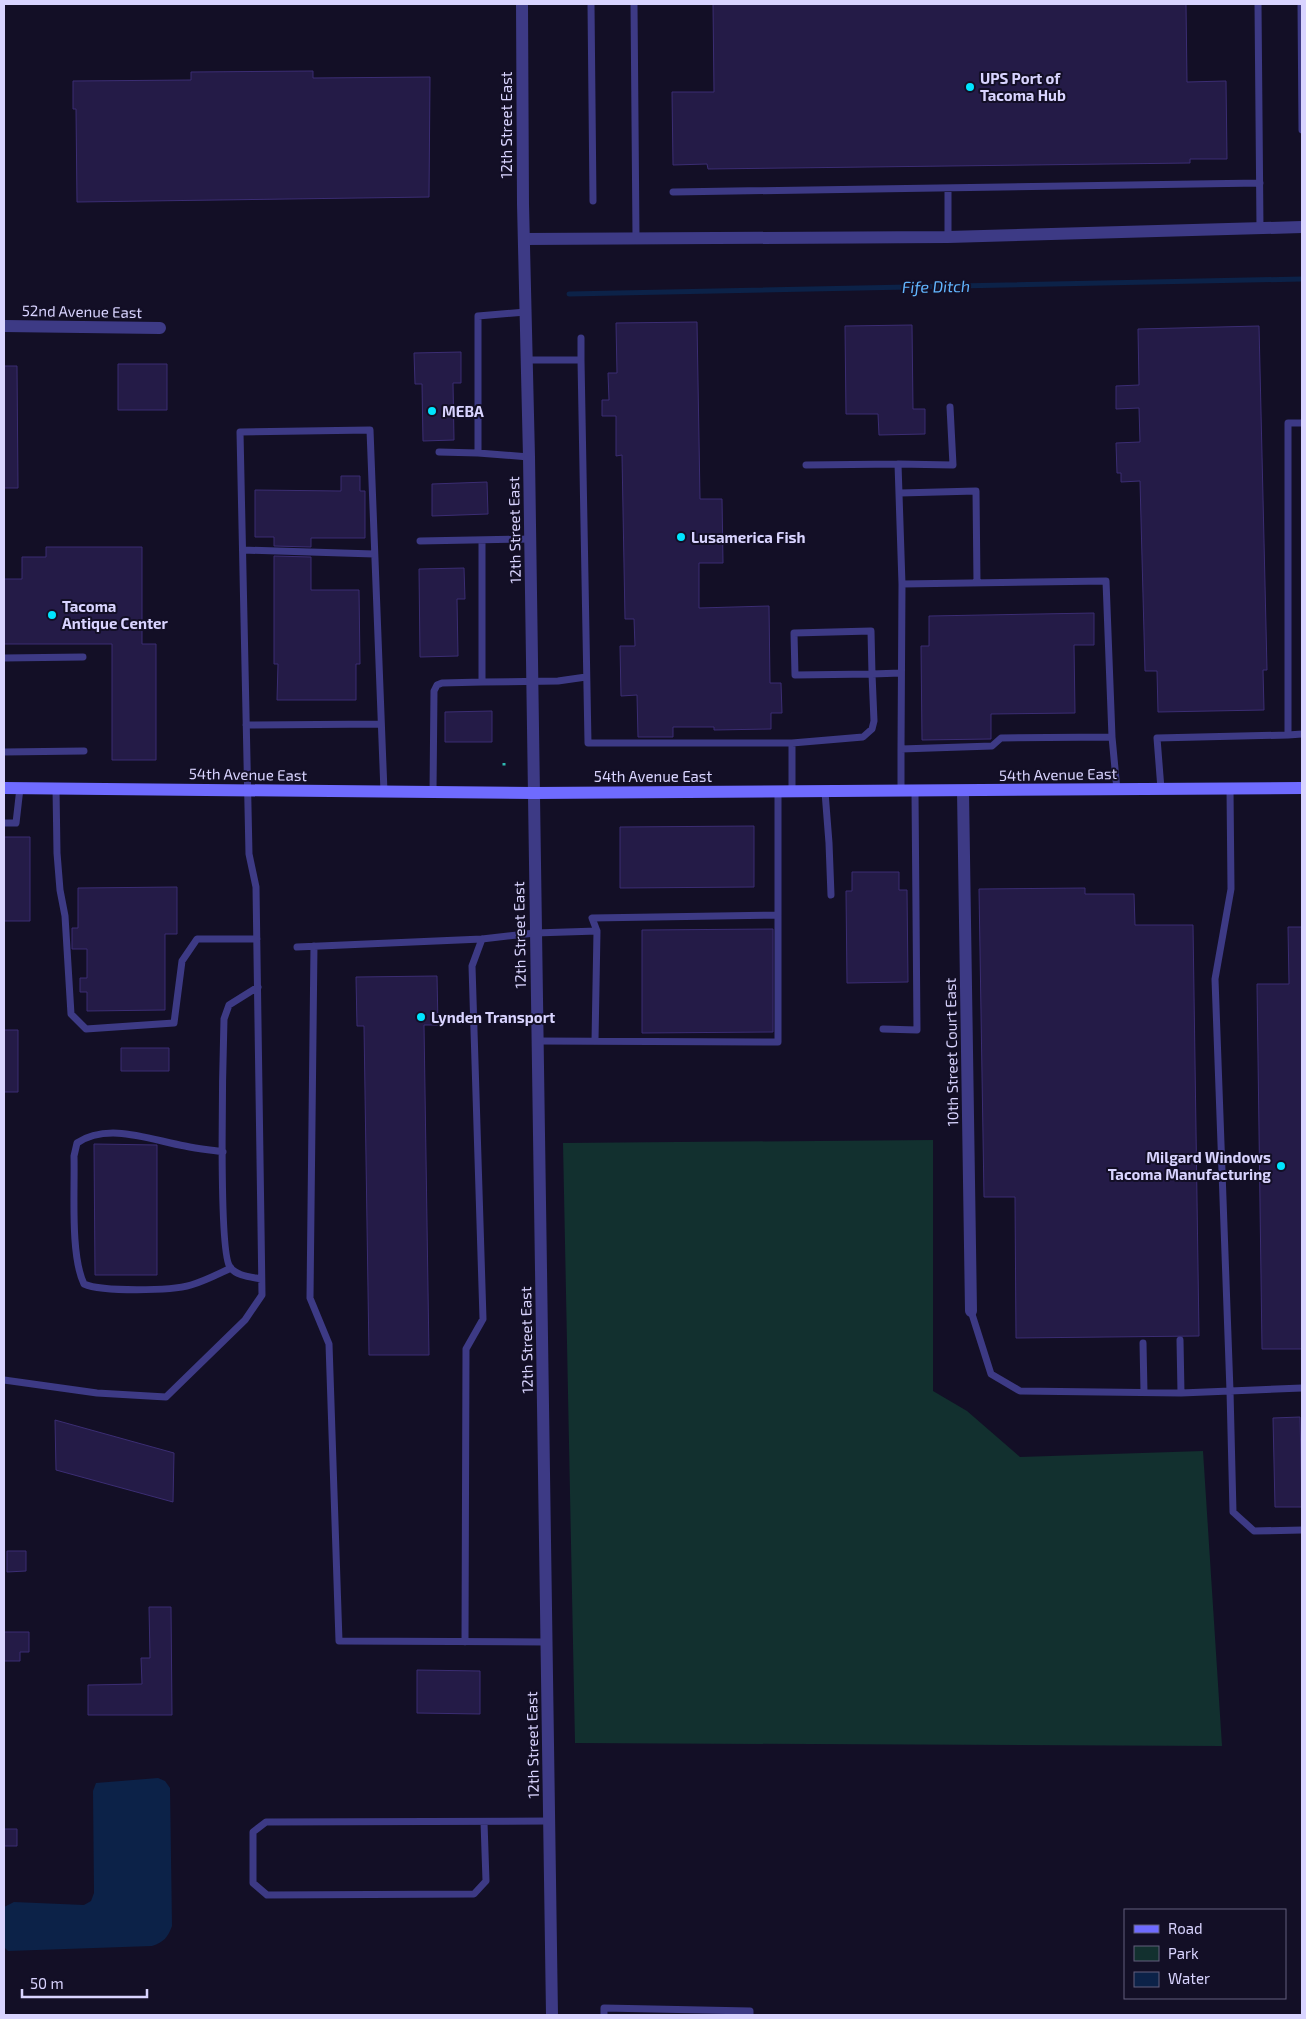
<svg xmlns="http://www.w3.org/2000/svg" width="1306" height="2019" font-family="'Exo 2',sans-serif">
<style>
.green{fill:#12302f}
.water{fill:#0c2248}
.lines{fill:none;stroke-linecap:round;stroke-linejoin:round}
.stream{stroke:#0c2248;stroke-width:5}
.building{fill:#241b47;stroke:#3b2d73}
.path{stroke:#2fb8b0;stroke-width:3;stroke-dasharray:2.5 4;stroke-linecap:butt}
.service{stroke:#3d3a85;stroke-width:7}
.minor{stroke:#3d3a85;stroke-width:12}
.tertiary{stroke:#3d3a85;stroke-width:12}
.secondary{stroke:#6f6bff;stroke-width:12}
.poi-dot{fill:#00e5ff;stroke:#130f26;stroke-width:2}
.labels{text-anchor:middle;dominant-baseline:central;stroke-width:4;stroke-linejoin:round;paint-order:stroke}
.poi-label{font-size:15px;font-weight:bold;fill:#d9d4ff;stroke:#130f26;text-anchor:start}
.street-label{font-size:15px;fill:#d9d4ff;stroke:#130f26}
.water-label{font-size:16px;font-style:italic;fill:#62b6ff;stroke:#130f26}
</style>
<rect width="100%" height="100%" fill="#130f26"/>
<!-- green -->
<path class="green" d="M933,1140V1391L967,1411L1020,1457L1203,1451L1222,1746L575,1743L563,1143Z"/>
<!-- water -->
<path class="water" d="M158,1778L165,1781L170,1788L172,1926C168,1937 164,1942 152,1946L8,1951L4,1947V1907L14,1902L84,1905L91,1901L94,1893L93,1791L96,1783Z"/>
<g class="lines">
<!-- stream -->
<path class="stream" d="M569,294L1302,279"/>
</g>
<!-- building -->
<path class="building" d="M713,4H1186L1187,82L1226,81L1227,159H1190V163L708,169L707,164L673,165L672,92H714Z
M313,71V78L430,77L429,197L77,202L76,109H73V81L191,80V72Z
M697,322L700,499H722L723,563H699V608L769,606L770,683H781L782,713H771V729L714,730V727H673V737H638L637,695L621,696L620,646H635L634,619H625L622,455L616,456V416H602V400H609L608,373H617L616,323Z
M912,325L913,409H925V434L879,435L878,414H846L845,326Z
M1259,326L1267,670H1263L1264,710L1158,712L1157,671H1145L1140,481L1121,482V473H1117L1116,443L1140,442L1139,408L1116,409V386L1139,385L1138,329Z
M461,352V383H453L454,440L423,441L422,384H415L414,353Z
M118,364H167V410H118Z
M4,366H17L18,488H4Z
M341,476H360V491H365V538H311V547L274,546V537H255V490L341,491Z
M487,482L488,514L432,516V484Z
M46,547H142V644H156V760H112V644H4V579H22V557H46Z
M274,556L311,557V590H359L360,664H356V700H277L278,664H274Z
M464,568L465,599H457L458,656L420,657L419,569Z
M1094,613V645H1074L1075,713L991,714V739L922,740L921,646H929V616Z
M492,711V742H445V712Z
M754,826V887L620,888V827Z
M4,837H30V921H4Z
M852,872H899V890H907L908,982L847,983L846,891H852Z
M177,887V934H165V1010L87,1011V992H80V978H87V949H72V928H78V888Z
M1085,888V894H1134L1135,925H1193L1199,1336L1016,1338L1015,1197H984L979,889Z
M1288,927H1302V1349H1262L1257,984H1289Z
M773,929V1032L642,1033V930Z
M437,976L438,1025H424L429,1355H369L364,1026H357L356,977Z
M4,1030H18V1092H4Z
M121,1048H169V1071H121Z
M94,1144L157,1145V1275H95Z
M1300,1417L1302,1507H1275L1273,1418Z
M55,1420L174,1453L173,1502L56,1470Z
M7,1551H26V1571L7,1572Z
M149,1607H171L172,1715H88V1685L142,1684L141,1658H150Z
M4,1632H29V1652H20V1661H4Z
M417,1670L480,1671V1714L417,1713Z
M4,1829H17V1846H4Z"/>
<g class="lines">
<!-- path -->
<path class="path" d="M504,763V767"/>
<!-- service -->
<path class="service" d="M591,4L593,201
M634,4L636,237
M1258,4L1260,229
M1301,4L1302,130
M948,188V237
M673,192L1260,183
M526,312L478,316V453L529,457
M581,338V360
M527,360H581L588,743H792L863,737L872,729L874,721L872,674L901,673
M1302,423H1288V735L1302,734
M439,452L478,453
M806,465L898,464
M900,493L976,491L977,583
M482,540V682L558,681L586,677
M420,541L530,539
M243,550L374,554
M902,584L898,464L953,465L950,407
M871,631L872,674L795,675L794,633Z
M4,658L83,657
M246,725L381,724
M1112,737L1106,581L902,584L901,749L992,746L1001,738L1112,737L1117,790
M792,743V792
M4,752L84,751
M56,788L57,853L60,890L65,916L71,1014L86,1029L174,1023L182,961L197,939H257
M1161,789L1157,738L1288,735
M433,792L434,691L437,685L442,683L482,682
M825,792L829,843L831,895
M901,792V749
M4,823H16L20,788
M314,946L310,1298L329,1344L339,1641L546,1642
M297,947L482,939L535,933L597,931
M258,987L229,1005L224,1019C223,1052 218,1252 230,1267C236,1276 251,1277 261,1279
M883,1029L917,1030L915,792
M537,1041L778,1042V792
M595,1041L597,931L592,918L778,915
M223,1152C211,1150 198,1149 185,1146C151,1140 108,1122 77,1143L74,1156C75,1190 70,1255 84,1284C102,1292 171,1291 191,1285C205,1281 218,1274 231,1268
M971,1311L991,1374L1020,1391L1181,1393L1230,1391L1215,979L1231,889L1230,789
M1180,1340L1181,1393
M1143,1343L1144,1392
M4,1380L97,1393L166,1397L245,1320L262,1295L256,887L249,854L240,432L370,430L384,792
M1302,1388L1230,1391L1233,1512L1254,1531L1302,1530
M465,1642L466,1349L483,1319L472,966L482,939
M484,1822L486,1881L474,1894L267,1895L253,1883V1832L266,1822L549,1821
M604,2015V2008L750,2011V2015"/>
<!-- minor -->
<path class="minor" d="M524,239L948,237L1302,227
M4,326L160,328
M963,791L971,1311"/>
<!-- tertiary -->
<path class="tertiary" d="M522,4L523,204L529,457L552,2015"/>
<!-- secondary -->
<path class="secondary" d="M4,788L534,793L1302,788"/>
</g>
<!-- markers -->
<g class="poi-dot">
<circle cx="970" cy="87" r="5"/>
<circle cx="432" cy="411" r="5"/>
<circle cx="681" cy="537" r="5"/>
<circle cx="52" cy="615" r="5"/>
<circle cx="421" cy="1017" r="5"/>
<circle cx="1281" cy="1166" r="5"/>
</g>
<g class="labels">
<!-- poi labels -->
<g class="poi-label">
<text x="980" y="78">UPS Port of<tspan x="980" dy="17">Tacoma Hub</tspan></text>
<text x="442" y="411">MEBA</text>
<text x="691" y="537">Lusamerica Fish</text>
<text x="62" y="606">Tacoma<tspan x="62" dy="17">Antique Center</tspan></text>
<text x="431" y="1017">Lynden Transport</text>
<text x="1271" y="1157" text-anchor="end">Milgard Windows<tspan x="1271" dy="17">Tacoma Manufacturing</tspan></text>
</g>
<!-- street labels -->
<g class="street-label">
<text transform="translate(506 125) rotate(-90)">12th Street East</text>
<text transform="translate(82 311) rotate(1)">52nd Avenue East</text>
<text transform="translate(514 530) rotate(-91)">12th Street East</text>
<text transform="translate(248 774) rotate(1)">54th Avenue East</text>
<text transform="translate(1058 774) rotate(-1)">54th Avenue East</text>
<text x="653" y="776">54th Avenue East</text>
<text transform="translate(519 935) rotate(-91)">12th Street East</text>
<text transform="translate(951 1052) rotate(-91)">10th Street Court East</text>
<text transform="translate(526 1340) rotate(-91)">12th Street East</text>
<text transform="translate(532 1745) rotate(-91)">12th Street East</text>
</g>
<!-- water labels -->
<g class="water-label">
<text transform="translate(936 286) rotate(-1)">Fife Ditch</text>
</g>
</g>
<!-- border -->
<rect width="1306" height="2019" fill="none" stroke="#d9d4ff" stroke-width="10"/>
<!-- legend -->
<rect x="1124" y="1909" width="162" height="90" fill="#130f26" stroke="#625e7d"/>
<rect x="1134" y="1925" width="25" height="8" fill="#6f6bff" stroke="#625e7d"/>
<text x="1168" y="1934" font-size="15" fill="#d9d4ff">Road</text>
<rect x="1134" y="1946" width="25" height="15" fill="#12302f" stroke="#625e7d"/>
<text x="1168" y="1959" font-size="15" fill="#d9d4ff">Park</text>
<rect x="1134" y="1972" width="25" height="15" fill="#0c2248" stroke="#625e7d"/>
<text x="1168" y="1984" font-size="15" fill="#d9d4ff">Water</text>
<!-- scale -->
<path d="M22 1989v8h125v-8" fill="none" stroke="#d9d4ff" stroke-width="2.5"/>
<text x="30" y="1989" font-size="15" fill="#d9d4ff" stroke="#130f26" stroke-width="4" paint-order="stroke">50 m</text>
</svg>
